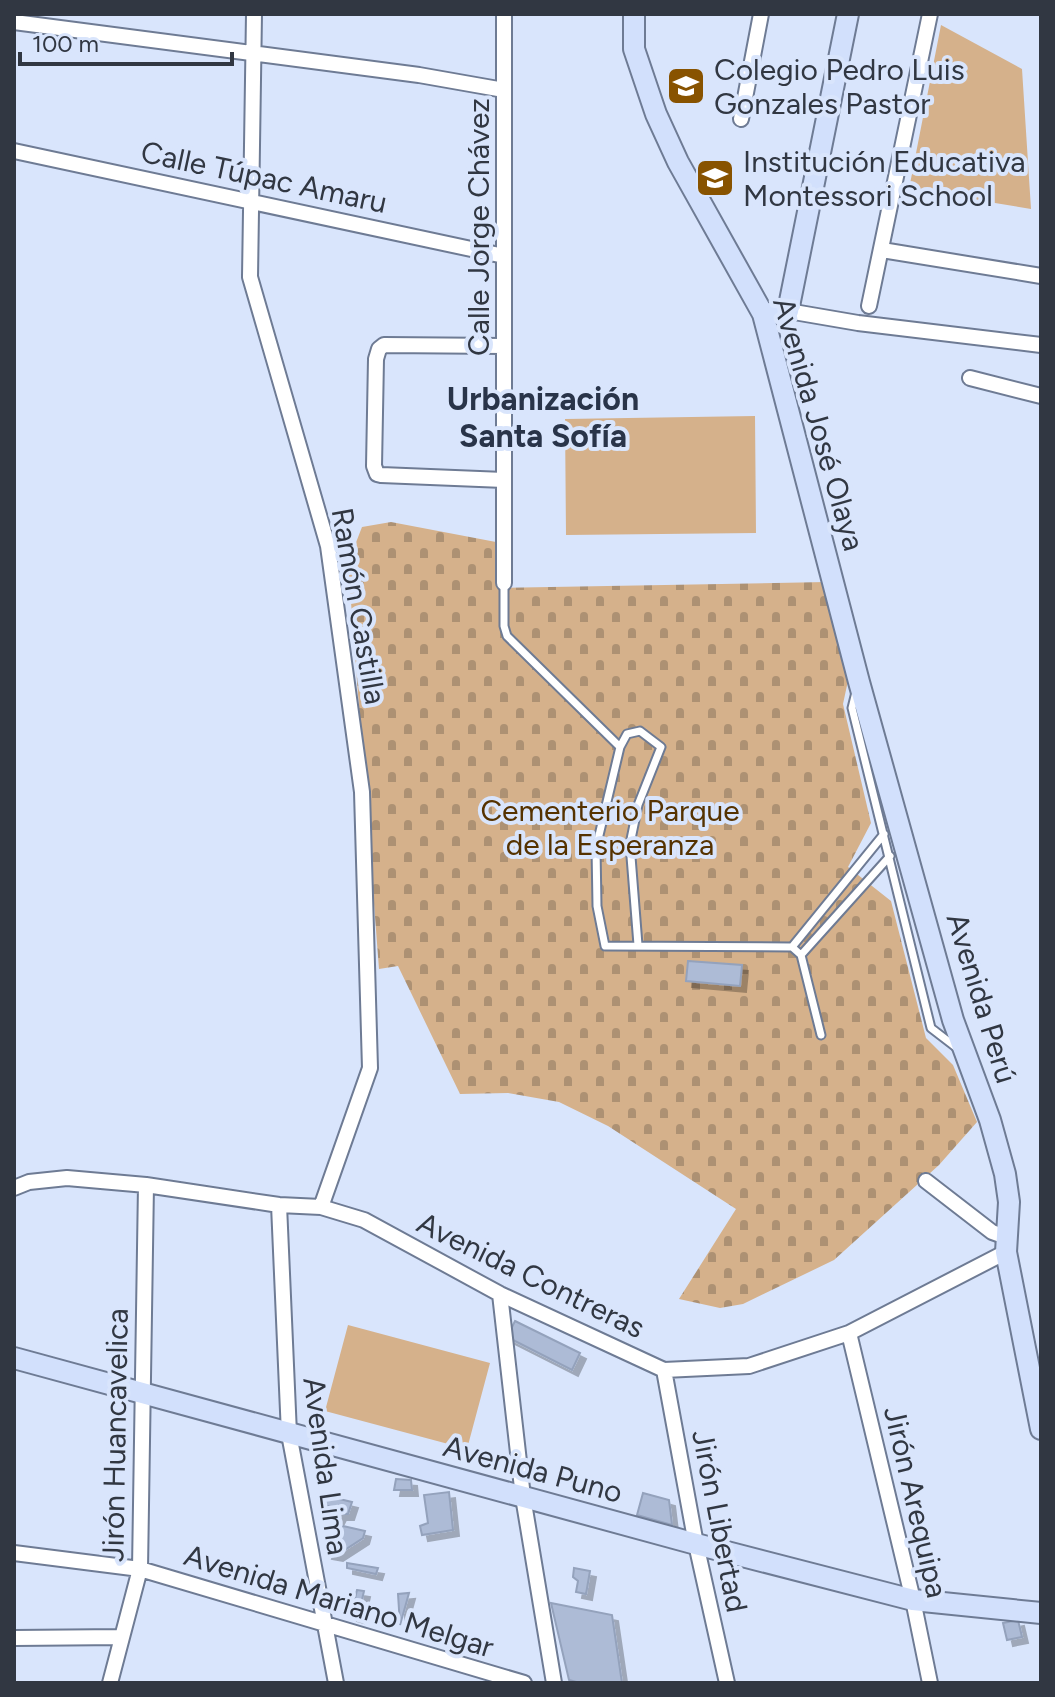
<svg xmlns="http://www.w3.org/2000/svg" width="1055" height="1697" font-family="Figtree,sans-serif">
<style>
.green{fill:#d5b18b}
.cemetery{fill:url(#cemetery-stones)}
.building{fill:#adbbd6;stroke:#94a2bc;stroke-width:2;filter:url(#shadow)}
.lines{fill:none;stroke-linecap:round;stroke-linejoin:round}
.lane-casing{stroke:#6e7b94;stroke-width:11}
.street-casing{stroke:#6e7b94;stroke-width:18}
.secondary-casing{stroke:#6e7b94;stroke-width:24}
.lane{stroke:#fff;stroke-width:7}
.street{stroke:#fff;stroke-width:14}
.secondary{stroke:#d2e0fc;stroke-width:20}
.labels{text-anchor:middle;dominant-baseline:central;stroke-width:8;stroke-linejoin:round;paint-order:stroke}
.poi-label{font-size:30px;fill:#313742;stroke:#d9e5fc;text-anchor:start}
.street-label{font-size:30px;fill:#313742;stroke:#d9e5fc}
.park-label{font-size:30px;fill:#553200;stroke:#d9e5fc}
.neighbourhood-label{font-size:32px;font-weight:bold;fill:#293449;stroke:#d9e5fc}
</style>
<defs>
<pattern id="cemetery-stones" width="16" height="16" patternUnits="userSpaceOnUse" patternTransform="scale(2)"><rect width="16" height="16" fill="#d5b18b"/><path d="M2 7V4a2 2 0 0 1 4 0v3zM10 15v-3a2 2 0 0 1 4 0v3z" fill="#ad9173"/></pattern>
<filter id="shadow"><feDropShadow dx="6" dy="6" stdDeviation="0" flood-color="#0004"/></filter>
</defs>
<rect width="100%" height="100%" fill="#d9e5fc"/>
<!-- green -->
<path class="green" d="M941,25L1022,69L1031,209L909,189Z
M755,416L756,533L566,535L565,419Z
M348,1325L490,1363L467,1449L325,1411Z"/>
<!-- cemetery -->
<path class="cemetery" d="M391,522L496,542L497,588L826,582L849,676L843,704L871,823L848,867L891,901L926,1038L953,1065L977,1122L939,1165L834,1260L743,1304L720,1308L679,1299L736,1209L608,1126L559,1102L508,1093L460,1094L398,966L379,969L348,563L362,527Z"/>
<!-- building -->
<path class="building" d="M688,961L742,965L740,986L686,981Z
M515,1321L580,1353L572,1370L507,1337Z
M396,1479L411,1480L412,1490H394Z
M449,1492L453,1530L422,1535L420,1526L428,1523L424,1495Z
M643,1493L669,1500L672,1525L637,1515Z
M327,1496L352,1502L348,1514H340L336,1522L323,1519L325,1508H333L325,1505Z
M343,1526L365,1531L363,1538L337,1555L326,1553L334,1529Z
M347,1563L378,1568L376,1574L347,1568Z
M574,1568L590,1571L586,1594L576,1592L578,1581L573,1577Z
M357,1590L364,1591L358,1617L351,1615Z
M409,1593L400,1625L398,1594Z
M551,1603L612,1615L622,1683H580L569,1680Z
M1018,1620L1022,1637L1007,1640L1003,1623Z"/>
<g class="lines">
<defs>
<path id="lane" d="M504,583V626L507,636L620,747
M856,692L852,708L931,1028L957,1048
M638,945L630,844L638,805L661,747L640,731L627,734L620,747L596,848L597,906L605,946L792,947L801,955L821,1035
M792,947L884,834
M801,955L890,856"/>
<path id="street" d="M254,14L250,277L328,546L362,792L370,1068L321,1207
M504,14V583
M14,22L419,75L504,90
M741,119L761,14
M14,151L504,256
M882,250L1041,276
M869,306L930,14
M788,311L858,323L1041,345
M504,346L384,345L379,349L376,359L374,466L377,474L381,475L504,480
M970,378L1041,396
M926,1181L992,1232L1006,1237
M14,1188L29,1182L67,1178L146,1185L279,1205L321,1207L364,1220L500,1294L664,1370L749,1366L849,1333L1006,1252
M279,1205L289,1434L336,1683
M500,1294L523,1497L554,1683
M849,1333L913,1600L930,1683
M664,1370L696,1544L727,1683
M14,1553L140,1569L524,1683
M14,1638L122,1637
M110,1683L140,1569L146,1185"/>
<path id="secondary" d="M634,14V49L656,114L678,162L763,314L859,682L953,1020L990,1120L1005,1174L1009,1202L1006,1252L1041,1429
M763,314L788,311L848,14
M14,1358L696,1544L913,1600L1041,1613"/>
</defs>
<!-- lane casing -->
<use href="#lane" class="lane-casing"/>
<!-- street casing -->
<use href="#street" class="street-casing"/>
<!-- secondary casing -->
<use href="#secondary" class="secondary-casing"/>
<!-- lane -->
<use href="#lane" class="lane"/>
<!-- street -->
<use href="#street" class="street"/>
<!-- secondary -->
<use href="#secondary" class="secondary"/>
</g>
<!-- icons -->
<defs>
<symbol id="school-square" viewBox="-11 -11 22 22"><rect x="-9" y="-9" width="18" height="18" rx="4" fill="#885300" stroke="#d9e5fc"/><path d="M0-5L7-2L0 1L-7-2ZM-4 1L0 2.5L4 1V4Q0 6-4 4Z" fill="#fff"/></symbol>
</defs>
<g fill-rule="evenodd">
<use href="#school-square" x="664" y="64" width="44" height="44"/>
<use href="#school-square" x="693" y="156" width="44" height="44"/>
</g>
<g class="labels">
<!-- poi labels -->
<g class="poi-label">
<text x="714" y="69">Colegio Pedro Luis<tspan x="714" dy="34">Gonzales Pastor</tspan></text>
<text x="743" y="161">Institución Educativa<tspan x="743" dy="34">Montessori School</tspan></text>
</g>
<!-- street labels -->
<g class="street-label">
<text transform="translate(264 177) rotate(12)">Calle Túpac Amaru</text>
<text transform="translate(478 227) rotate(-90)">Calle Jorge Chávez</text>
<text transform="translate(819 424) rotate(74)">Avenida José Olaya</text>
<text transform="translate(359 606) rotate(80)">Ramón Castilla</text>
<text transform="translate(982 998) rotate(73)">Avenida Perú</text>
<text transform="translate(531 1275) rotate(26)">Avenida Contreras</text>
<text transform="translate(115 1435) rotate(-89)">Jirón Huancavelica</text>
<text transform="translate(326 1466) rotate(82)">Avenida Lima</text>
<text transform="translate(533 1469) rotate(15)">Avenida Puno</text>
<text transform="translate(916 1502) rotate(77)">Jirón Arequipa</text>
<text transform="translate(720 1521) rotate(79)">Jirón Libertad</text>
<text transform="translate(339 1601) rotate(17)">Avenida Mariano Melgar</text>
</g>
<!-- park labels -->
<g class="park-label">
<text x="610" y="810">Cementerio Parque<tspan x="610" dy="34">de la Esperanza</tspan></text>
</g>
<!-- neighbourhood labels -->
<g class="neighbourhood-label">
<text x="543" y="399">Urbanización<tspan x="543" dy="37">Santa Sofía</tspan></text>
</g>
</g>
<!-- border -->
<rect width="1055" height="1697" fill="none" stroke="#313742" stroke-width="32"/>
<!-- scale -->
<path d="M20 52v12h212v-12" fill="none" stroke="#313742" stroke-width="4"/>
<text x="32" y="52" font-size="24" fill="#313742" stroke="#d9e5fc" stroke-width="6" paint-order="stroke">100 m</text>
</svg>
